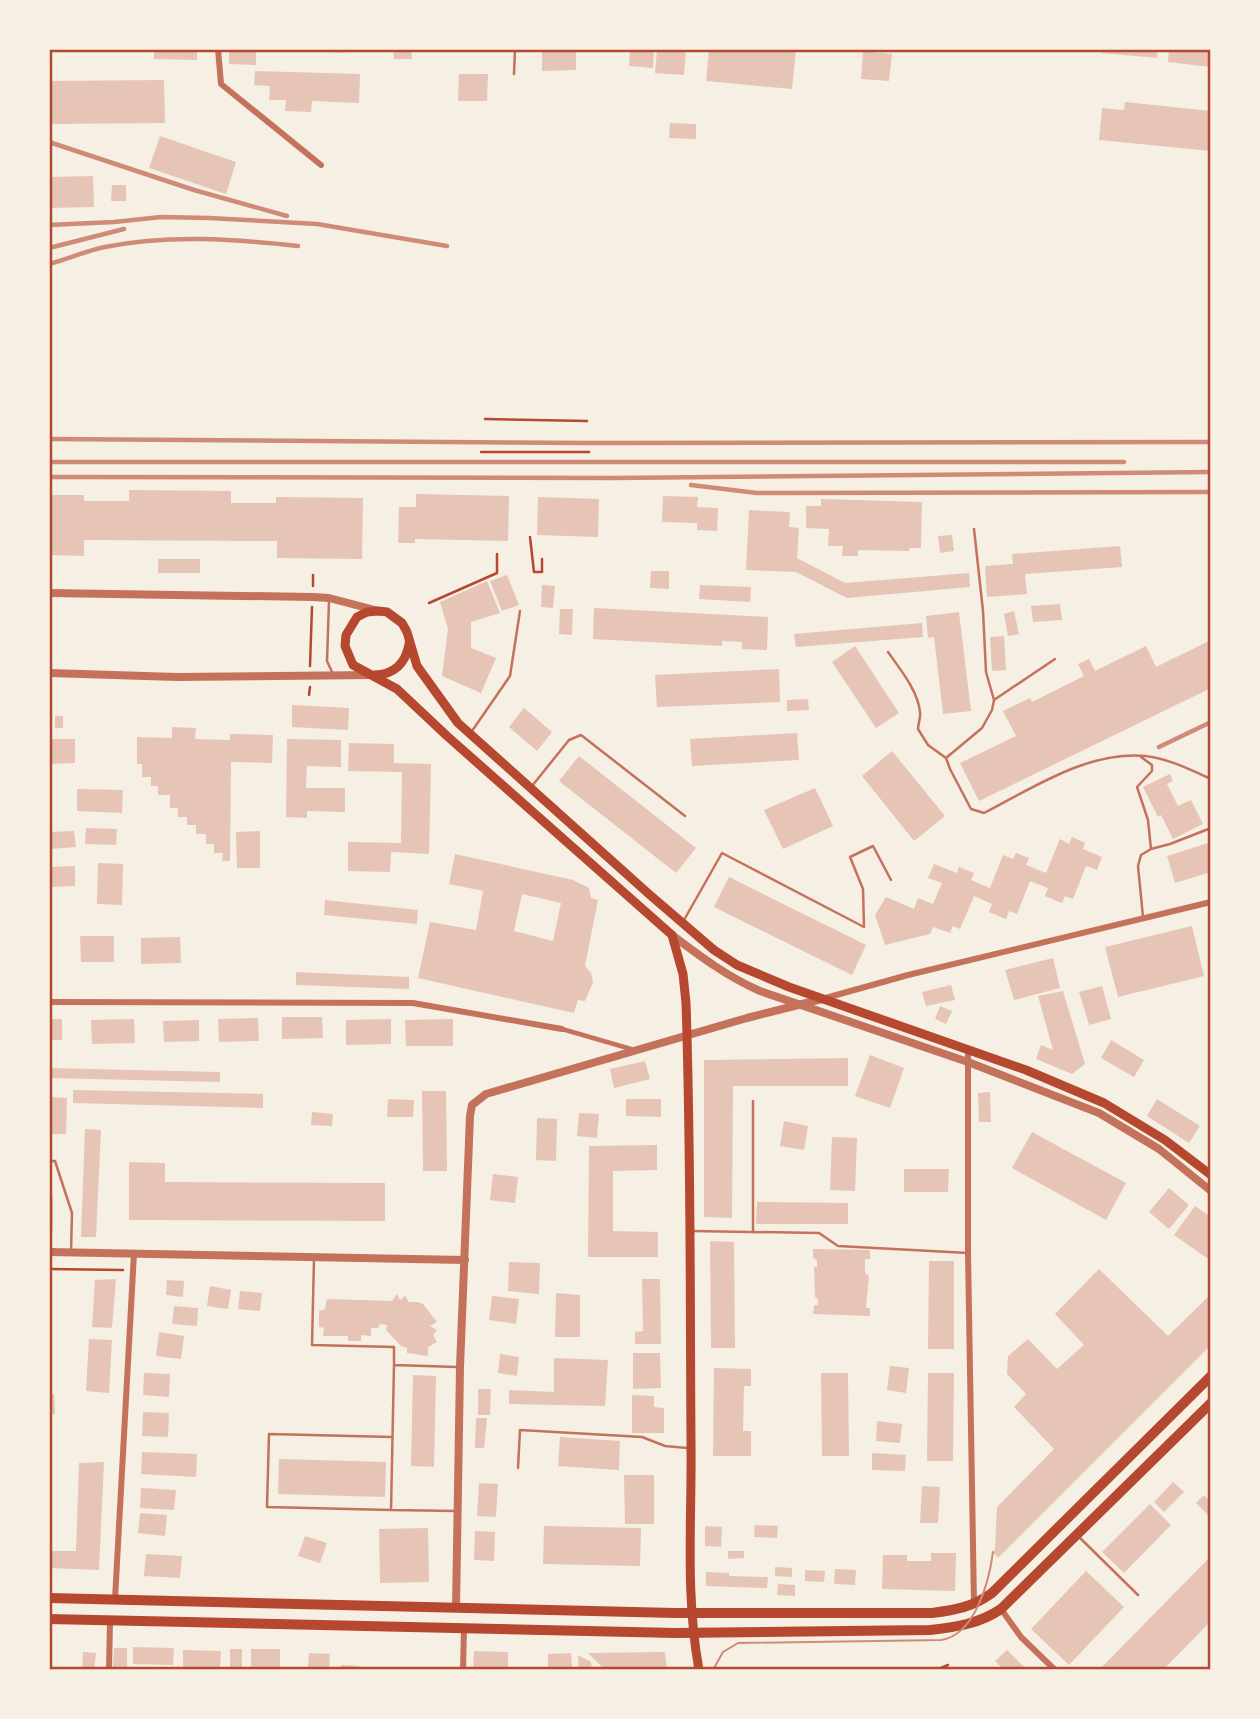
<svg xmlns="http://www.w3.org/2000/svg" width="1260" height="1719" font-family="'Alegreya Sans',sans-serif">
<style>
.building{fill:#e6c5b7;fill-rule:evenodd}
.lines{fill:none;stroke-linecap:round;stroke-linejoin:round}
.path{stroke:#b5482f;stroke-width:2.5}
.service{stroke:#c5725c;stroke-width:2.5}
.pedestrian{stroke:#c5725c;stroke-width:4.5}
.minor{stroke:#c5725c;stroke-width:6}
.tertiary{stroke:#c5725c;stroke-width:8}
.secondary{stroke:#b5482f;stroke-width:9}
.primary{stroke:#b5482f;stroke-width:10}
.tram{stroke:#cf8b77;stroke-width:2}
.rail{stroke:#cf8b77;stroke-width:4.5}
.neatline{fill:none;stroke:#b5482f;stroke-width:2.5}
</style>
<rect width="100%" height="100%" fill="#f6efe4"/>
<!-- building -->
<path class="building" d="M154,49H197V60L154,59Z
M229,49H256V65L229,64Z
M335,49H369L370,51L335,53Z
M393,49H411L412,59H394Z
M542,49H576V70L542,71Z
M630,49H654L653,68L629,66Z
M657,49H686L684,75L655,73Z
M709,49H796L792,89L706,81Z
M1102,49H1158L1157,58L1101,53Z
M1169,49L1211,51L1210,67L1168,62Z
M863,51L892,54L889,81L861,79Z
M255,71L360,74L359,103L312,101L311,112L285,111L286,100H269L270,86L254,85Z
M459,74H488L487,101H458Z
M164,80L165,123L49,124V81Z
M1125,102L1211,111V151L1099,140L1102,108L1124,110Z
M670,123L696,124V139L669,138Z
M160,136L236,162L226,194L149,168Z
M93,176L94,207L49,208V177Z
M112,185H126V201H111Z
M129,490L231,491V503H276V497L363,498L362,559L277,558V541L84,540V556L49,555V495H84V501H129Z
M416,494L509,496L508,541L415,539V543H398L399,507H416Z
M663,496L698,497L697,507L718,508L717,531L697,530V523L662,522Z
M538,497L599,499L598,537L537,535Z
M821,499L922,502L921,548H909V551L858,550V556H842L843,546H828L829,529L806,528V506H821Z
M749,510L790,512L789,527L799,528L797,558L845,583L969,573L970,587L847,598L796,572L746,570Z
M952,535L954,551L940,553L938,536Z
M1120,546L1122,567L1025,574L1027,594L987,597L985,566L1013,564L1012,554Z
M158,559H200V573H158Z
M651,571H669V589L650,588Z
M507,575L519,605L502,611L490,581Z
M487,581L500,613L471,622V648L496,658L481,693L442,676L448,629L440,602Z
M542,585L555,586L553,608L541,607Z
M700,585L751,587L750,602L699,599Z
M1060,604L1062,620L1033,622L1031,606Z
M594,608L768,617L767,650L742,649V642L722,641V646L593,639Z
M560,609H573L572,635L559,634Z
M1014,611L1019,634L1008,636L1004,614Z
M959,612L971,711L943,714L934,637L928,638L926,616Z
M922,623L923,637L796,647L794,634Z
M1004,636L1006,670L992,671L990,637Z
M1211,640V688L979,801L960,763L1016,736L1003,711L1030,698L1032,702L1084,676L1078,664L1089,659L1095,671L1146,646L1156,667Z
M855,646L899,713L876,728L832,662Z
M779,669L780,702L657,707L655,675Z
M808,699L809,710L787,711V700Z
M292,705L349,708L348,730L292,727Z
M524,708L552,732L537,751L509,727Z
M55,716H63V728H55Z
M172,727L196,728L195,739L230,740V734L273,735L272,763L231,762L230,861H222L223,853H214V844H206V834H196V825H187V817H178V808H170V795H158V786H151V777H142V764H137V737L172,738Z
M797,733L799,760L692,766L690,739Z
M49,739H75V763L49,764Z
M287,739L341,740V767L307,766L306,788H345V812L307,811V818L286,817Z
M349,743L394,744V763L431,764L429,854L391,852L390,872L348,871V842L401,843L402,772L348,771Z
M892,751L945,816L914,841L862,776Z
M579,756L696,848L676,873L559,781Z
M1170,774L1173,781L1167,784L1178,806L1191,800L1203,824L1173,839L1161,815L1158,817L1143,787Z
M815,788L833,826L783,849L764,810Z
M77,789L123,790L122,813L77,811Z
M86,828L117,829L116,845L85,844Z
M74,831L76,847L49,849V832Z
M260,831V868H237L236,832Z
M1072,837L1085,843L1083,849L1102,857L1097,870L1086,866L1073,899L1065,896L1062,903L1045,896L1048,888L1030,881L1017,914L1009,911L1006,919L989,912L992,904L974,896L960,929L953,926L950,933L933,927L930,934L885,945L875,915L886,897L914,909L918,898L933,904L942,883L928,878L934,864L957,873L959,867L974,873L971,880L990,888L1003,855L1013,859L1016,853L1029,858L1026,865L1046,873L1060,839L1069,844Z
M1208,843L1211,851V872L1175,883L1167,856Z
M455,854L573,880L589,888L591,898L598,900L585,966L591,973L593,982L585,1001L578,1000L574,1013L418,978L430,922L476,930L483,891L449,884ZM522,894L561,903L553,941L514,931Z
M98,863L123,864L122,905L97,904Z
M75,866V886L49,887V867Z
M729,877L866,945L852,975L714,907Z
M325,900L418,910L417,924L324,915Z
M1192,926L1204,976L1118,997L1105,947Z
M80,936H114V962H81Z
M180,937L181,963L141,964V938Z
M1053,958L1060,988L1014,1000L1005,970Z
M296,972L409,977V989L296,985Z
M951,985L955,1000L926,1006L922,992Z
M1102,986L1111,1019L1089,1025L1079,992Z
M1063,991L1085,1064L1072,1074L1036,1059L1041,1045L1053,1050L1038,996Z
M940,1006L952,1011L946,1024L935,1019Z
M282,1017H322L323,1038L282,1039Z
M258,1018L259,1041L219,1042L218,1019Z
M49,1019H62V1040H49Z
M134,1019L135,1043L92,1044L91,1020Z
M391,1019V1044L346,1045V1020Z
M453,1019V1046H406L405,1020Z
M199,1020V1041L164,1042L163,1021Z
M1111,1040L1144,1060L1134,1077L1101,1058Z
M870,1055L904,1068L890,1108L855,1096Z
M848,1058V1086H733L732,1218L704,1217V1060Z
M645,1061L650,1079L614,1088L610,1069Z
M49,1068L220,1072V1082L49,1078Z
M73,1090L263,1094V1108L73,1103Z
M422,1091H446L447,1171H423Z
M990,1092L991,1122H979L978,1093Z
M49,1097L67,1098L66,1134H49Z
M388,1099L414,1100L413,1117H387Z
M626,1099H661V1117L626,1116Z
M1157,1099L1200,1126L1189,1143L1147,1116Z
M312,1112L333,1114L332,1126L311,1125Z
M579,1113L599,1114L597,1138L577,1136Z
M537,1118L557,1119L556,1161L536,1160Z
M784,1121L808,1126L804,1150L780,1146Z
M85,1129L101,1130L96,1237H81Z
M1032,1132L1126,1183L1106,1220L1012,1168Z
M832,1137L857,1138L855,1191L830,1190Z
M657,1145V1170L613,1171V1231L658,1232V1257H588L589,1146Z
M129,1162L165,1163V1182L385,1183V1221L129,1220Z
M904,1169H949L948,1192H904Z
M493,1174L518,1177L515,1203L490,1200Z
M1169,1188L1189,1205L1169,1229L1149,1212Z
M49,1196H53V1231H49Z
M757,1202L848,1203V1224H756Z
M1195,1206L1211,1217V1261L1174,1235Z
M710,1241L734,1242L735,1348H711Z
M813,1249L870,1250V1259H865V1273L869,1276L866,1308H870V1316L813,1314L814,1305H818V1299L815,1297L814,1267H817V1260L813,1258Z
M929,1261H954V1349H928Z
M509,1262L540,1263L539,1294L508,1291Z
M1099,1269L1168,1336L1211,1294V1345L998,1558L993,1552L995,1549L997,1507L1054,1449L1014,1407L1026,1394L1007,1374L1008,1356L1028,1339L1057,1369L1084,1345L1055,1314Z
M116,1279L112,1328L92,1327L95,1280Z
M642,1279H660L661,1344H635V1332L643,1331Z
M167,1280L184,1281L183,1297L166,1295Z
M210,1286L231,1290L228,1309L207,1306Z
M240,1291L262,1293L260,1311L238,1309Z
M556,1293L580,1295V1337H555Z
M397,1294L400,1300L405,1296L409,1302H418L423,1304L437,1322L430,1326L437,1330L433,1335L437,1342L428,1347V1356L407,1353V1348L401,1346L386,1330L387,1325L380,1324L378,1328H371V1336L361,1335V1341H348V1336H323L324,1328L319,1327V1311L325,1309L327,1299L392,1301Z
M492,1296L519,1299L516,1324L489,1320Z
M174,1306L198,1308L197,1326L172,1324Z
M159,1332L184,1336L181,1359L156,1356Z
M89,1339L112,1340L109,1393L86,1391Z
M633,1353H660L661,1388L633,1389Z
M500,1354L519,1357L517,1376L498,1373Z
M554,1358L608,1360L605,1406L509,1404V1390L554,1392Z
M890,1366L909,1368L906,1393L887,1390Z
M714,1368L751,1369V1386H744L743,1431H751V1456H713Z
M144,1373L170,1374L169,1397L143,1395Z
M821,1373H848L849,1456H822Z
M928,1373H954L953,1461H927Z
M413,1375L436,1376L434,1467L411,1466Z
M478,1389H491L490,1415H478Z
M49,1394H54L55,1414H49Z
M632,1395L654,1396V1407L664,1408V1433H632Z
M143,1412L169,1413L168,1437L142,1436Z
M476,1418H487L484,1448H475Z
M877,1421L902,1424L900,1443L876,1441Z
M560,1437L620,1441L619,1470L558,1466Z
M142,1452L197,1454L196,1477L141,1474Z
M872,1453L906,1455L905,1471L872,1470Z
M279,1459L386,1462L385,1497L278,1494Z
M104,1462L99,1570L49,1568V1551H76L79,1463Z
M624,1475H654V1524H625Z
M1173,1482L1184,1492L1164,1512L1154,1502Z
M479,1483L498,1484L496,1517L477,1516Z
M922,1486L940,1487L938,1523H920Z
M141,1488L176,1490L174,1510L140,1508Z
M1204,1495L1211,1502V1518L1196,1503Z
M1150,1504L1171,1525L1124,1573L1102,1552Z
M140,1513L167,1515L165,1536L138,1533Z
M755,1525L778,1526L777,1538L754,1537Z
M544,1526L641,1528L640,1566L543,1564Z
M705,1526L722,1527L721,1547L705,1546Z
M428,1528L429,1582L380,1583L379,1529Z
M475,1531L495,1532L494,1561L474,1560Z
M305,1536L327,1543L320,1563L298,1556Z
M728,1551H744V1558L728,1559Z
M931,1553H956L955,1591L882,1589L883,1555H907V1561H931Z
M146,1554L182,1556L180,1578L144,1576Z
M1211,1556V1621L1163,1670H1099Z
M775,1567L792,1568V1577L775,1576Z
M835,1569L856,1570L855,1585L834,1584Z
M805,1570L825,1571L824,1582L805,1581Z
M1086,1571L1124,1607L1069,1665L1031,1629Z
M706,1572L729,1573V1576L768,1577L767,1588L706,1586Z
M778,1584L795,1585V1596L777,1595Z
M133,1647L174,1648L173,1665L133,1664Z
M114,1648H127V1670L113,1669Z
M230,1649H242V1669H230Z
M251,1649H280V1670H251Z
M183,1650L221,1651L220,1670H183Z
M1007,1650L1027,1670H1004L995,1661Z
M474,1651L508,1652V1670H473Z
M83,1652L96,1653L94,1670H82Z
M665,1652L667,1670H605L588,1653Z
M309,1653L330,1654L329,1670H308Z
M571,1653L572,1670H548V1654Z
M578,1655L591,1662L592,1670H579Z
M341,1665L359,1666L358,1670H341Z"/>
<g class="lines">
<!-- path -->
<path class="path" d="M485,419L587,421
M481,452H589
M530,537L534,572H542V559
M313,586V575
M429,603L497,573V554
M310,666L312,607
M309,695L310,687
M49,1269L123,1270
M936,1670L948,1665"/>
<!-- service -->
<path class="service" d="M514,74L515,49
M974,529L983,611L986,672L994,700L992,710L982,728L946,758L950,769L971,809L984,813C1033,788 1087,751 1145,756C1167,758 1191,770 1211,779
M329,601L327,661L333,674
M888,652C900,669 918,691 920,712C921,717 918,724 918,729L928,745L946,758
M994,700L1055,659
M472,731L510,676L520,611
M1141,757L1152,765V771L1137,787L1148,820L1151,849
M532,786L569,740L581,735L685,816
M1143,917L1138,866L1141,855L1151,849L1170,844L1211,828
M684,920L722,853L864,927L863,889L850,857L873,846L891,880
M49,1161H55L72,1213L71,1252
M692,1231L819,1233L838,1246L968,1253
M753,1232V1101
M314,1259L312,1345L394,1347V1365L457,1367
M394,1365L391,1510L456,1511
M518,1468L520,1430L642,1437L665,1446L687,1448
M391,1510L267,1507L269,1434L392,1437
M1078,1536L1138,1595"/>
<!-- pedestrian -->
<path class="pedestrian" d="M562,1029L631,1049"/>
<!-- minor -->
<path class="minor" d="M218,49L221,84L321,165
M822,999L908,975L1211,902
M49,1002L413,1003L562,1029
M968,1050V1253L974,1604
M115,1599L134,1253
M1001,1609L1021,1637L1055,1670
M109,1670L110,1621
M463,1670L464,1629"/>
<!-- tertiary -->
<path class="tertiary" d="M49,593L313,597L329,598L375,610
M49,673L177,677L372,675
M672,935C701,957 728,977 760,991L968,1062L1099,1113L1159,1149L1211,1191
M49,1252L465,1260
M456,1608L460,1367L470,1116L472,1105L486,1094L747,1018L822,999"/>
<!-- secondary -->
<path class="secondary" d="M374,675C394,675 406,663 409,644
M699,1670C685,1593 692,1520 691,1443C690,1296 691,1149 686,1003L683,974L672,935L447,736L397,689L353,665L345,646L346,635L357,617L367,612L378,611L387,612L402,623L407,632L417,666L458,723L650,895L714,950L737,965L789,987L1026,1070L1104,1103L1165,1140L1211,1175"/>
<!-- primary -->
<path class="primary" d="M49,1598L675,1613H932C955,1610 973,1607 992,1593L1211,1376
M49,1619L676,1633L930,1630C956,1627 979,1624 1001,1609L1211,1403"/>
<!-- tram -->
<path class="tram" d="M713,1670L723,1652L738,1643L941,1640C975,1635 989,1582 993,1552"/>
<!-- rail -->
<path class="rail" d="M49,142L194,190L287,216
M49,225L114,222L161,217L209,218L317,224L447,246
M49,248L124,229
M49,264C67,259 86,251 105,247C169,234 234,239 298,246
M49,439L590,443L1211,442
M49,462H1124
M49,477L614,478L1211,472
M691,485L757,493L1211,492
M1159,747L1211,722"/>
</g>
<!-- border -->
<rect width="1260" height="1719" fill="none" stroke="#f6efe4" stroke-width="102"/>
<rect x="51" y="51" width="1158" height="1617" class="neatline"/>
</svg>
